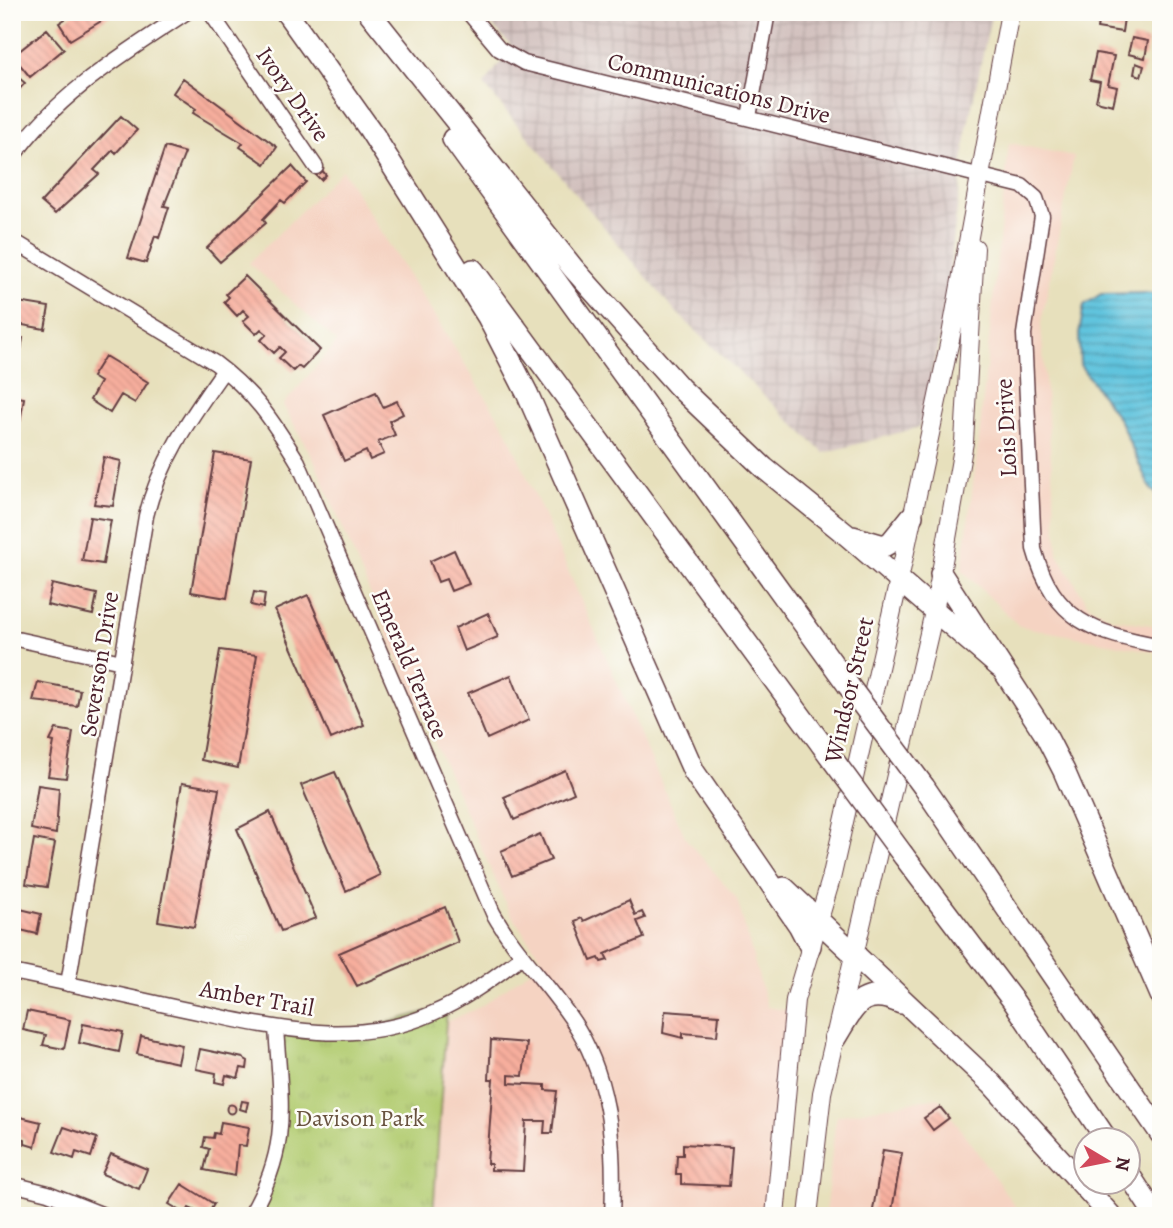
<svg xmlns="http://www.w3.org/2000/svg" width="1173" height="1228" font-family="Alegreya,serif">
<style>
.built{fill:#f5d3c2}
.industrial{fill:url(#industrial-grid)}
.park{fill:url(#park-tufts);stroke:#7e764e;stroke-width:2}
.water{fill:url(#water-rules);stroke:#557284;stroke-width:2}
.building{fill:url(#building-back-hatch)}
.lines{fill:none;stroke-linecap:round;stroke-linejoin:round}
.minor-casing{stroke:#623c41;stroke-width:17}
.major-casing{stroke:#623c41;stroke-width:20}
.highway-casing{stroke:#623c41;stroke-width:24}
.minor{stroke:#fff;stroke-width:14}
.major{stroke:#fff;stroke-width:18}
.highway{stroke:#fff;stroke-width:21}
.highway-bridge-casing{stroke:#623c41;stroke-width:24;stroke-linecap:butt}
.highway-bridge{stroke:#fff;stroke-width:21}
.labels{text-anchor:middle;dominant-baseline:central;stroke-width:5;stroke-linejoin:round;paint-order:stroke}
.street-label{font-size:24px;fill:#4a1f2b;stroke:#fdfcf7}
.park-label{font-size:24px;fill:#695340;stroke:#fdfcf7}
</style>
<defs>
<pattern id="industrial-grid" width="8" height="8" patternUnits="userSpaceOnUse" patternTransform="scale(1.75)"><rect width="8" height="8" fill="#d1c0bd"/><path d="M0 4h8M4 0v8" fill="none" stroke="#b5a5a3"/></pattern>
<pattern id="park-tufts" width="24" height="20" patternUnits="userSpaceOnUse" patternTransform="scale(1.75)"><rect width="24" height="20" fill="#b2cc71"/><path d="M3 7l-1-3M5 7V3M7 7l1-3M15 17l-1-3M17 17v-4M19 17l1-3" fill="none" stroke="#9baf62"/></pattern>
<pattern id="water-rules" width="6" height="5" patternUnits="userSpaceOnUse" patternTransform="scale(1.75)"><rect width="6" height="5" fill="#60c4de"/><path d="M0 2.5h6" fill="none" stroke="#519fb4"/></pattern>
<pattern id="building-back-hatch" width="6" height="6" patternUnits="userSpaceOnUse" patternTransform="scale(1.75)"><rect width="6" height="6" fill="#f7ae9d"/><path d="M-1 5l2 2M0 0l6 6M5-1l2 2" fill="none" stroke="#d59587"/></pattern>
</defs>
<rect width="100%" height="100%" fill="#fdfcf7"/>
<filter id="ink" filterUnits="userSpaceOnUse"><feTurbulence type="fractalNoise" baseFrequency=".0143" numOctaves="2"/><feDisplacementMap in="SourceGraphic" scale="14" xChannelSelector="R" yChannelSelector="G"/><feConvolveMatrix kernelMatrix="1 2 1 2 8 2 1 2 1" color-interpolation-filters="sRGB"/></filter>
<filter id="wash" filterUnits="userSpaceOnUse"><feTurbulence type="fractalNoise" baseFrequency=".00686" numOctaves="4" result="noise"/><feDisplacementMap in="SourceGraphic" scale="28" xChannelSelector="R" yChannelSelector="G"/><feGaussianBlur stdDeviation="1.57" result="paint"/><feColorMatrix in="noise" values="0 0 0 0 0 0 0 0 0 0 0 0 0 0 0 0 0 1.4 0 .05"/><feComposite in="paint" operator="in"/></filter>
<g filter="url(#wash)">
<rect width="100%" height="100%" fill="#e7e0bc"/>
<!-- built -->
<path class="built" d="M1009,143L1074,156L1041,324L1058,554L1088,605L1111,618L1161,627V653L1019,626L962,570L979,438Z
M342,170L506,429L686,839L737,899L767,1007L791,1011L779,1080L764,1216H433L446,1022L480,1007L543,961L510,913L399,662L315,462L283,405L337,342L249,263Z
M938,1097L1022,1216H825L836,1116Z"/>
<!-- industrial -->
<path class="industrial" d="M480,12H992L967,129L943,322L920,427L824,453L674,310L484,85L512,47Z"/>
<!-- park -->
<path class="park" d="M447,1006L433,1216H250L275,1165L276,1028L358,1031Z"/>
<!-- water -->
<path class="water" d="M1145,293L1161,295V498L1150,488L1120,421L1080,365L1079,334L1084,305L1101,294Z"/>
<g id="blocks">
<!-- building -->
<path class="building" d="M76,12H116L70,40L59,23Z
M1100,12H1117L1116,16L1124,18L1122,32L1097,28Z
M47,29L64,49L30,77L13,56Z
M1132,38L1148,41L1145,58L1128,54Z
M1096,53L1114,56L1108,85L1117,87L1113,105L1096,101L1100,82L1090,80Z
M1136,63L1144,66L1141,76L1134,74Z
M12,72L25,83L12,97Z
M183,78L277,147L265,164L240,147L243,143L193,113L196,109L173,93Z
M121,116L137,130L116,153L113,150L94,170L99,174L55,214L41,202Z
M165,147L185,153L164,206L169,207L159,238L155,236L146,263L128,258Z
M292,166L306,182L285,203L281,200L263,219L266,223L220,262L207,248Z
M320,168L326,175L321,180L314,173Z
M245,276L320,350L302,369L298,366L293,371L279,358L285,352L280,347L274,353L261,340L267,334L261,329L256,334L243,321L249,316L243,310L237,316L224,302L229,297L226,294Z
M12,301L49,307L45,329L17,324L18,319L12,318Z
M12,336L23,338L16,378L12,377Z
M105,356L148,382L135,403L121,395L110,413L90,400L100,382L92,377Z
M376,392L383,407L397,401L403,414L389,421L395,435L378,442L384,454L370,460L366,451L344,461L324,415Z
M12,396L24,398L20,422L12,420Z
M215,453L251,459L227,598L191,592Z
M104,457L121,461L113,506L94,504Z
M90,517L111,520L103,564L82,561Z
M454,550L469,584L451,591L446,579L438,582L430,561Z
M52,584L97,594L93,615L47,605Z
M254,592L265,594L263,608L251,605Z
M308,595L364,725L331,739L275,610Z
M488,613L498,637L464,651L455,628Z
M220,650L257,655L238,768L201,760Z
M511,675L529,720L487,739L468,693Z
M38,682L80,690L77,706L33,701Z
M56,729L73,732L66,778L48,776L54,742L50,741Z
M565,770L574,793L514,820L504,797Z
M335,772L380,875L346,891L301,785Z
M182,783L219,789L194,927L158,921Z
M38,785L59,788L56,834L31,829Z
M270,812L316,918L281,931L237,829Z
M540,834L551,860L512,876L501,851Z
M34,839L55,843L47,887L26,884Z
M629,900L635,915L642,912L645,918L637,921L644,938L605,954L608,960L601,962L599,958L591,961L575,921L582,918L584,921Z
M12,907L41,914L37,934L12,928Z
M445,907L458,942L357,986L339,953Z
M27,1011L70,1020L64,1049L43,1045L46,1035L23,1030Z
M665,1011L719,1015L717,1036L683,1033V1038L663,1033Z
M83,1024L123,1032L119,1052L79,1043Z
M141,1036L182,1045L178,1063L137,1054Z
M491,1040L527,1043L523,1076L509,1075V1083L545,1085V1090L557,1091L552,1133H544L545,1121H526L523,1171L491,1170V1164H487L493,1079H489Z
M200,1049L243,1058L248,1061L247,1069L241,1068L238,1078L226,1075L224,1084L215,1082L216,1073L196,1069Z
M242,1101L248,1102L246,1111L240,1109Z
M226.5 1109a4.5 4.5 0 1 1 9 0a4.5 4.5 0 1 1-9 0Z
M940,1107L949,1118L933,1130L924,1118Z
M12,1115L41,1122L35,1147L25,1144V1139L12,1136Z
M221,1122L249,1127L246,1146L238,1145L235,1176L204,1170L209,1149L203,1147L205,1137L213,1138L214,1133L219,1134Z
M64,1127L97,1138L91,1157L76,1152L74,1159L54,1152Z
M683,1144L732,1147L729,1186L681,1184V1174H676L677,1155H683Z
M883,1150L902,1153L891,1216H872Z
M111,1154L147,1169L139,1189L102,1174Z
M182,1184L214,1204L207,1216L189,1208L186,1214L169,1204Z"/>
</g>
</g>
<g filter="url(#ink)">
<use href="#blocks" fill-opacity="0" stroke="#623c41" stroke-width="2"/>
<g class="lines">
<defs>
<path id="minor" d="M210,12L316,167
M468,12L499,49L524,63L1022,186L1036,198L1042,216L1024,334L1034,549C1054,621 1093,633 1161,646
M749,117L768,12
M12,158C58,93 122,55 187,12
M12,240L215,363C254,392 273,421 298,462L493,913C518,957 553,988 578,1029C612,1086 615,1152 612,1216
M12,638L122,662
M12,972C66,983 120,995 174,1007C258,1024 348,1051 431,1014C464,1000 492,979 521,957
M68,984L146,516C160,460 191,417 224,370
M12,1184L48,1193L106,1216
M250,1216C291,1146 281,1105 276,1028"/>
<path id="major" d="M775,1216L795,1000L831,879L899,580L951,335L1010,12
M808,1216L822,1093L934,612L964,442L975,248"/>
<path id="highway" d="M286,12L375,137
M369,12L573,268L680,388L764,468L848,536L1000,667
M368,127L488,317L527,393L694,772L799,925L810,946
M453,139L848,685
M473,270L822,745
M853,537L884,546L891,542L912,516
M941,574L1045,734L1064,771L1161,995
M924,787L1161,1134
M903,855L1014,1002L1107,1140
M784,888L992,1084L1111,1216
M835,1038C854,1007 862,985 901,1003
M1128,1173L1156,1216"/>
</defs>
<!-- minor casing -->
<use href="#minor" class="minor-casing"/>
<!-- major casing -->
<use href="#major" class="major-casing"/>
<!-- highway casing -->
<use href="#highway" class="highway-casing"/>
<!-- minor -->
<use href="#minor" class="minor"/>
<!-- major -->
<use href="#major" class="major"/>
<!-- highway -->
<use href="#highway" class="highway"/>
<defs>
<path id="highway-bridge" d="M848,685L924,787
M822,745L903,855"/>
</defs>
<!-- highway-bridge casing -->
<use href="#highway-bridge" class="highway-bridge-casing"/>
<!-- highway-bridge -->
<use href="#highway-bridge" class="highway-bridge"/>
</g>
</g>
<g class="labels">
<!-- street labels -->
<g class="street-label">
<text transform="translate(719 88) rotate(14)">Communications Drive</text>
<text transform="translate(293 94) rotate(55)">Ivory Drive</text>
<text transform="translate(1006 428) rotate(-93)">Lois Drive</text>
<text transform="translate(99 664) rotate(-81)">Severson Drive</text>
<text transform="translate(410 664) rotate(67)">Emerald Terrace</text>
<text transform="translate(849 690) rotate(-77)">Windsor Street</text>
<text transform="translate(257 998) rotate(10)">Amber Trail</text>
</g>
<!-- park labels -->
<g class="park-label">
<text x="360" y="1118">Davison Park</text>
</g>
</g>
<!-- margin -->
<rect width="1173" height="1228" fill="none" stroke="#fdfcf7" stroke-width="42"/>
<!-- north arrow -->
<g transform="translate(1107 1161) rotate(100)"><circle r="33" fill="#fdfcf7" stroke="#b5a4a5" stroke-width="2"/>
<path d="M0-5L12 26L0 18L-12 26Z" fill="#d1495b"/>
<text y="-10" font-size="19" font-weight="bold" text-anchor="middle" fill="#4a1f2b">N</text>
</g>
</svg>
